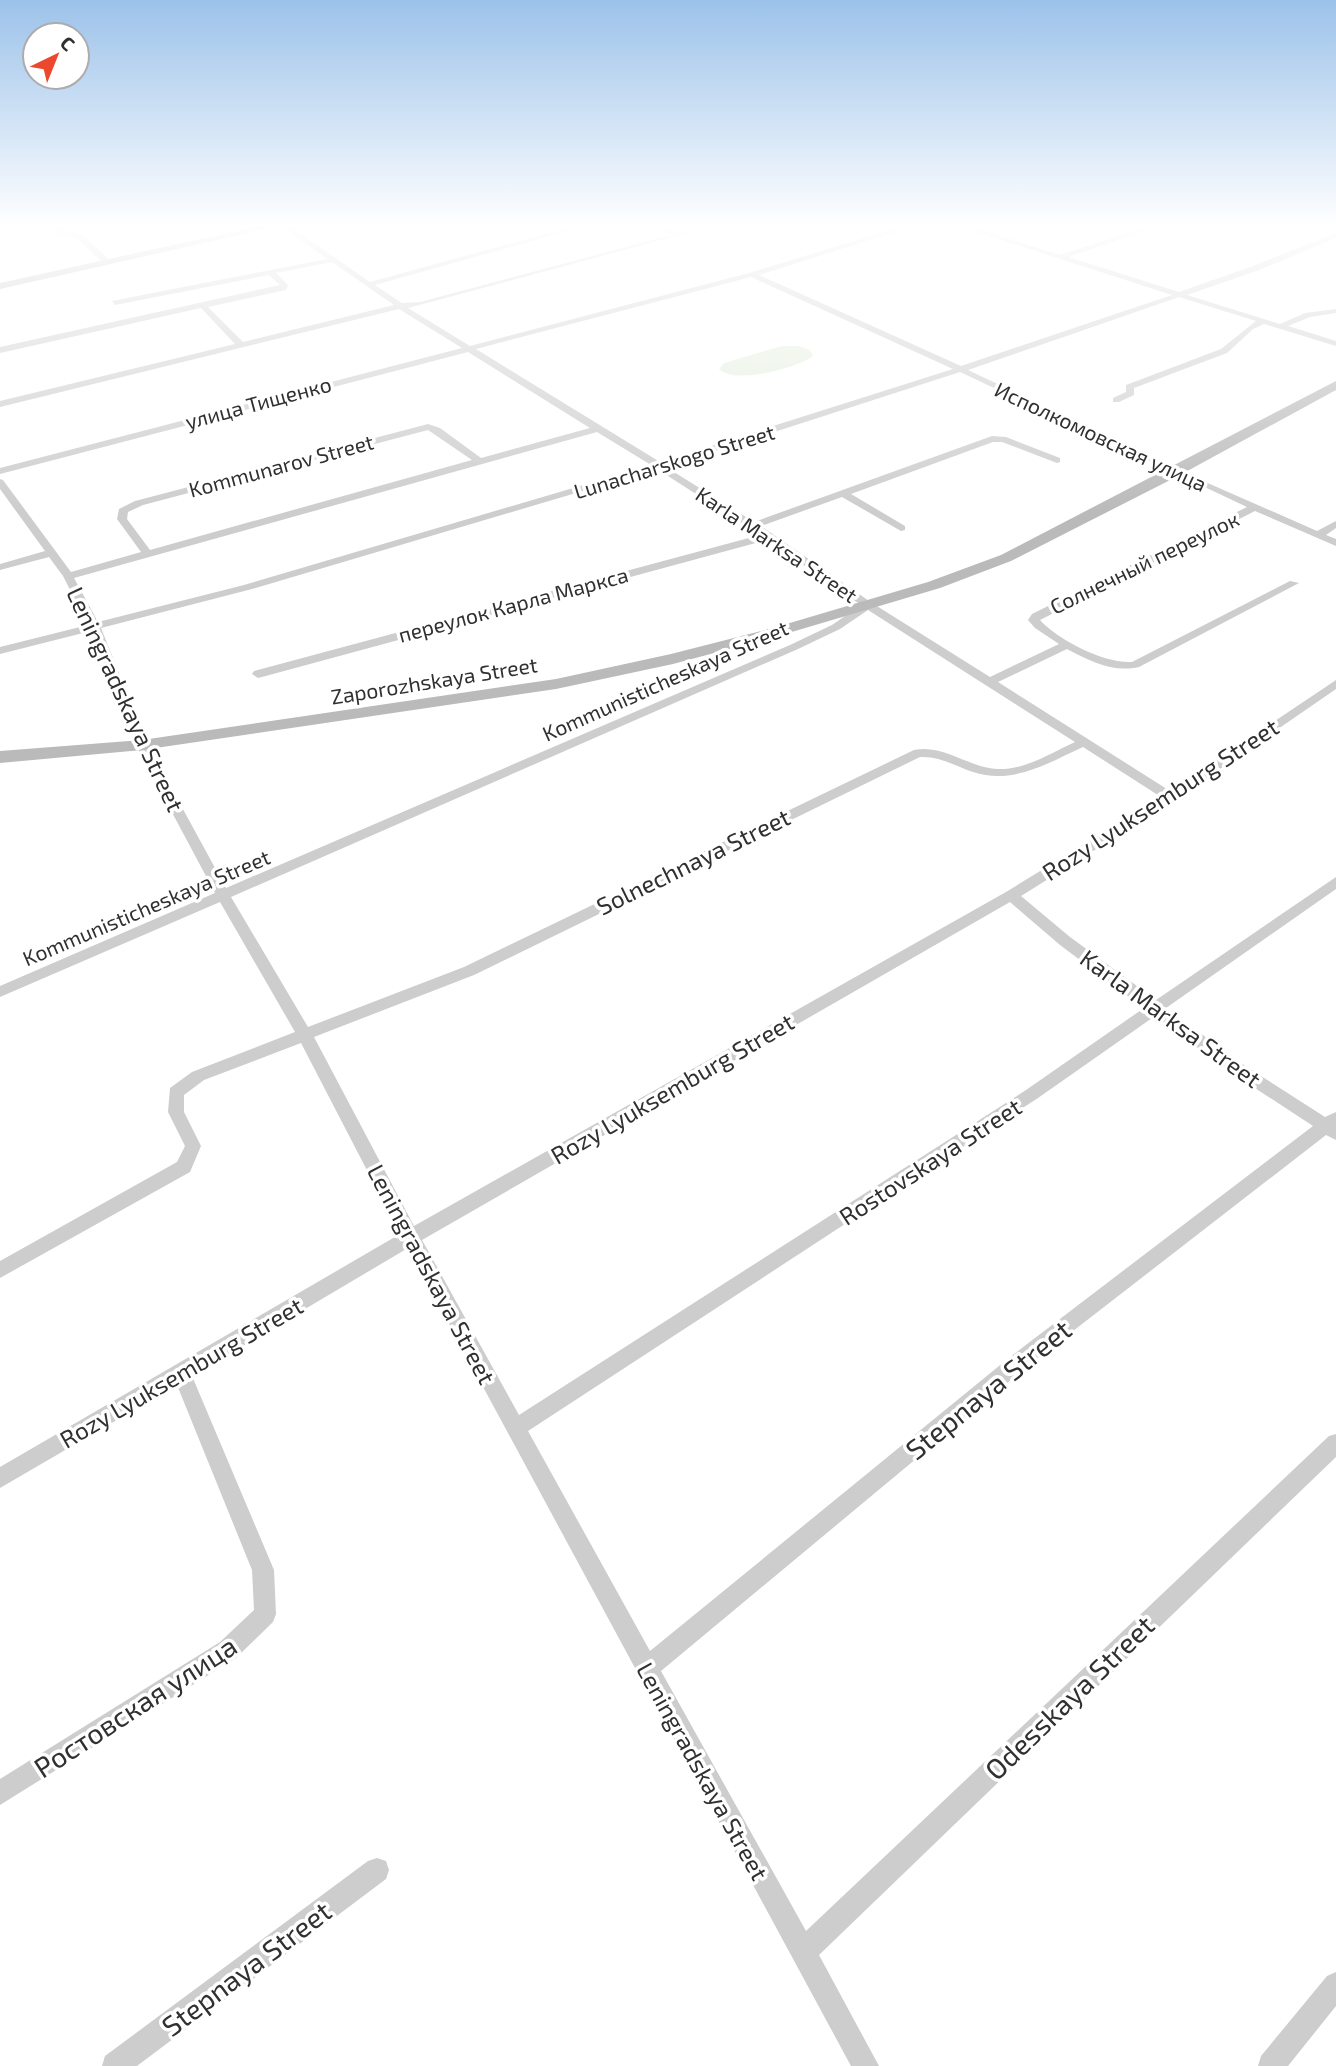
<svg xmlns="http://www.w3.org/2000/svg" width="1336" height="2066" font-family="'Exo 2',sans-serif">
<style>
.green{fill:#e3eede}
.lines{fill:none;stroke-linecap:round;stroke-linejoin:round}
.street{fill:#cdcdcd;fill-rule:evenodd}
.secondary{fill:#bababa;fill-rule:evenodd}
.labels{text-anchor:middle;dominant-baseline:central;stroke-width:7;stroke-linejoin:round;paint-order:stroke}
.far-street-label{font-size:21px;fill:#303030;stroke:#fff}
.street-label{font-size:24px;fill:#303030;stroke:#fff}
.near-street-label{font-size:28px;fill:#303030;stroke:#fff}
</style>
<rect width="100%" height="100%" fill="#fff"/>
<!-- green -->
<path class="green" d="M782,346H799L810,350L813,356C797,368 734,385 719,369L724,363Z"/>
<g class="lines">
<!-- street -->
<path class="street" d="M51,223H58L63,230L81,234L112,262L105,264L76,238L58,234Z
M277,223H285L370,282L585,223H596L375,285L402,303L420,302L671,235L645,223C657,223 667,232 679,232C693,233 709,223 725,223L408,308L470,346L749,273L913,223H924L759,275L961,366L1172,295L949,223H960L1060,255L1158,223H1168L1068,257L1179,292L1253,266L1336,233V238L1259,270L1187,295L1280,324L1305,313L1336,309V313L1310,317L1288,326L1336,341V346L1264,324L1253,329L1227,353L1134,388V395L1119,402H1113V398L1126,392V385L1221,349L1256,321L1179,297L968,370L1178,470L1317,531L1336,521V528L1326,535L1336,539V546L1255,511L1040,620C1058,640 1105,664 1132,662L1290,581L1299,583L1139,667C1113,673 1090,661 1067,649L998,682L1170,791L1336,680V689L1175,800L1021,896L1070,937L1156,1000L1336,877V889L1166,1008L1241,1063L1325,1117L1336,1112V1140L1326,1135L1024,1369L661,1671L806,1931L1329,1436L1336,1434V1457L819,1955L879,2066H851L641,1678L638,1677L635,1668L408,1248L192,1376L274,1570L276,1614L273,1622L236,1658L0,1805V1779L220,1642L254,1610L252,1570L177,1385L0,1488V1467L400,1234L301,1043L204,1080L184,1095V1112L201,1146L190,1172L0,1278V1261L177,1162L185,1146L168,1112L170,1088L192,1072L295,1032L220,902L0,997V986L215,893L136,745L91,631L0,654V647L88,625L63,576L49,557L0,570V564L45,551L0,489V479L3,480L71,572L141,552L117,519L119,509L135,501L428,424L440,428L481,458L590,428L468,352L0,474V468L462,348L399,309L0,407V401L235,344L201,308L0,353V347L280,285L269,275L115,305L112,301L327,259ZM332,262L394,305L243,342L208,307L286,290L288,285L276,273ZM751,277L953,369L660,462L476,349ZM960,372L1247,507L1032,614L1028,620L1035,628L1059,644L990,677L872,603L761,526L842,497L901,531L905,530V526L851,494L993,442H1002L1057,463L1060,462V458L1006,437L992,436L754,522L666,467ZM428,430L472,460L150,550L127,519L128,512L143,505ZM597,432L651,465L244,585L98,622L74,578ZM657,469L760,535L254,671L252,674L258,678L262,677L767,540L861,605L832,625L790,645L226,888L148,745L101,628L252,589ZM868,610L1075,742C1051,753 1025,770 998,769C968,768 945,744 914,750L464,967L308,1027L231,897L798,649L840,629ZM1083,747L1161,797L1006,892L414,1226L314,1037L474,975L920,757C940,756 955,766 973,772C1013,785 1048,763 1083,747ZM1010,902L1060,945L1144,1008L1026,1090L519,1415L422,1240ZM1155,1016L1229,1071L1313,1126L1010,1357L650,1651L528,1431L1038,1098Z
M377,1858L386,1861L389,1870L386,1879L137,2066H102L105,2056L368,1861Z
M1336,1972V2006L1288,2066H1258L1261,2056L1327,1976Z"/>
<!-- secondary -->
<path class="secondary" d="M273,223H293L0,289V283Z
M1336,381V390L1180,475L1011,561L940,588L785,634L673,664L556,689L142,750L0,763V751L142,740L556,679L671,654L773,628L928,582L1001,555Z"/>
</g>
<!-- sky -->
<linearGradient id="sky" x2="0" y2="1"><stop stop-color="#9cc2ea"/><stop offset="0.44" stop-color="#fff"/><stop offset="1" stop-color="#fff" stop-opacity="0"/></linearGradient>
<rect width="1336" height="512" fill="url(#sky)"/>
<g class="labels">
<!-- far-street labels -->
<g class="far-street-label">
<text transform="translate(258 402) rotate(-15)">улица Тищенко</text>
<text transform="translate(1101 436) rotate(25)">Исполкомовская улица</text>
<text transform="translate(674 461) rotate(-17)">Lunacharskogo Street</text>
<text transform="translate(281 465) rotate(-15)">Kommunarov Street</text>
<text transform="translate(777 544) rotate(34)">Karla Marksa Street</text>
<text transform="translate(1144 562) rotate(-26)">Солнечный переулок</text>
<text transform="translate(513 604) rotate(-15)">переулок Карла Маркса</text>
<text transform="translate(434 680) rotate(-9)">Zaporozhskaya Street</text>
<text transform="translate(665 680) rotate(-24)">Kommunisticheskaya Street</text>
<text transform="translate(146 907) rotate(-23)">Kommunisticheskaya Street</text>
</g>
<!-- street labels -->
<g class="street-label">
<text transform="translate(126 699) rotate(65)">Leningradskaya Street</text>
<text transform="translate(1160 799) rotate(-33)">Rozy Lyuksemburg Street</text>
<text transform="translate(693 861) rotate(-26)">Solnechnaya Street</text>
<text transform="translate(1171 1018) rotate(36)">Karla Marksa Street</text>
<text transform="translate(672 1088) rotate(-30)">Rozy Lyuksemburg Street</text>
<text transform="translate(930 1161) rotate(-33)">Rostovskaya Street</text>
<text transform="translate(432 1274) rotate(62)">Leningradskaya Street</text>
<text transform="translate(181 1372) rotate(-30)">Rozy Lyuksemburg Street</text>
<text transform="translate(703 1771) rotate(61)">Leningradskaya Street</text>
</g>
<!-- near-street labels -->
<g class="near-street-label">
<text transform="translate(988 1389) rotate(-39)">Stepnaya Street</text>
<text transform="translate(1069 1697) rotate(-44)">Odesskaya Street</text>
<text transform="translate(135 1706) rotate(-33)">Ростовская улица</text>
<text transform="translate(246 1968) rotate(-37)">Stepnaya Street</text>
</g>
</g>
<!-- north arrow -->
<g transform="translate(56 56) rotate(43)"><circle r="33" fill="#ffffff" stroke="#acacac" stroke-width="2"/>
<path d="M0-5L12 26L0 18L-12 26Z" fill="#ec482e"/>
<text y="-10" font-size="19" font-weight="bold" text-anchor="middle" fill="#303030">С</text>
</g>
</svg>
